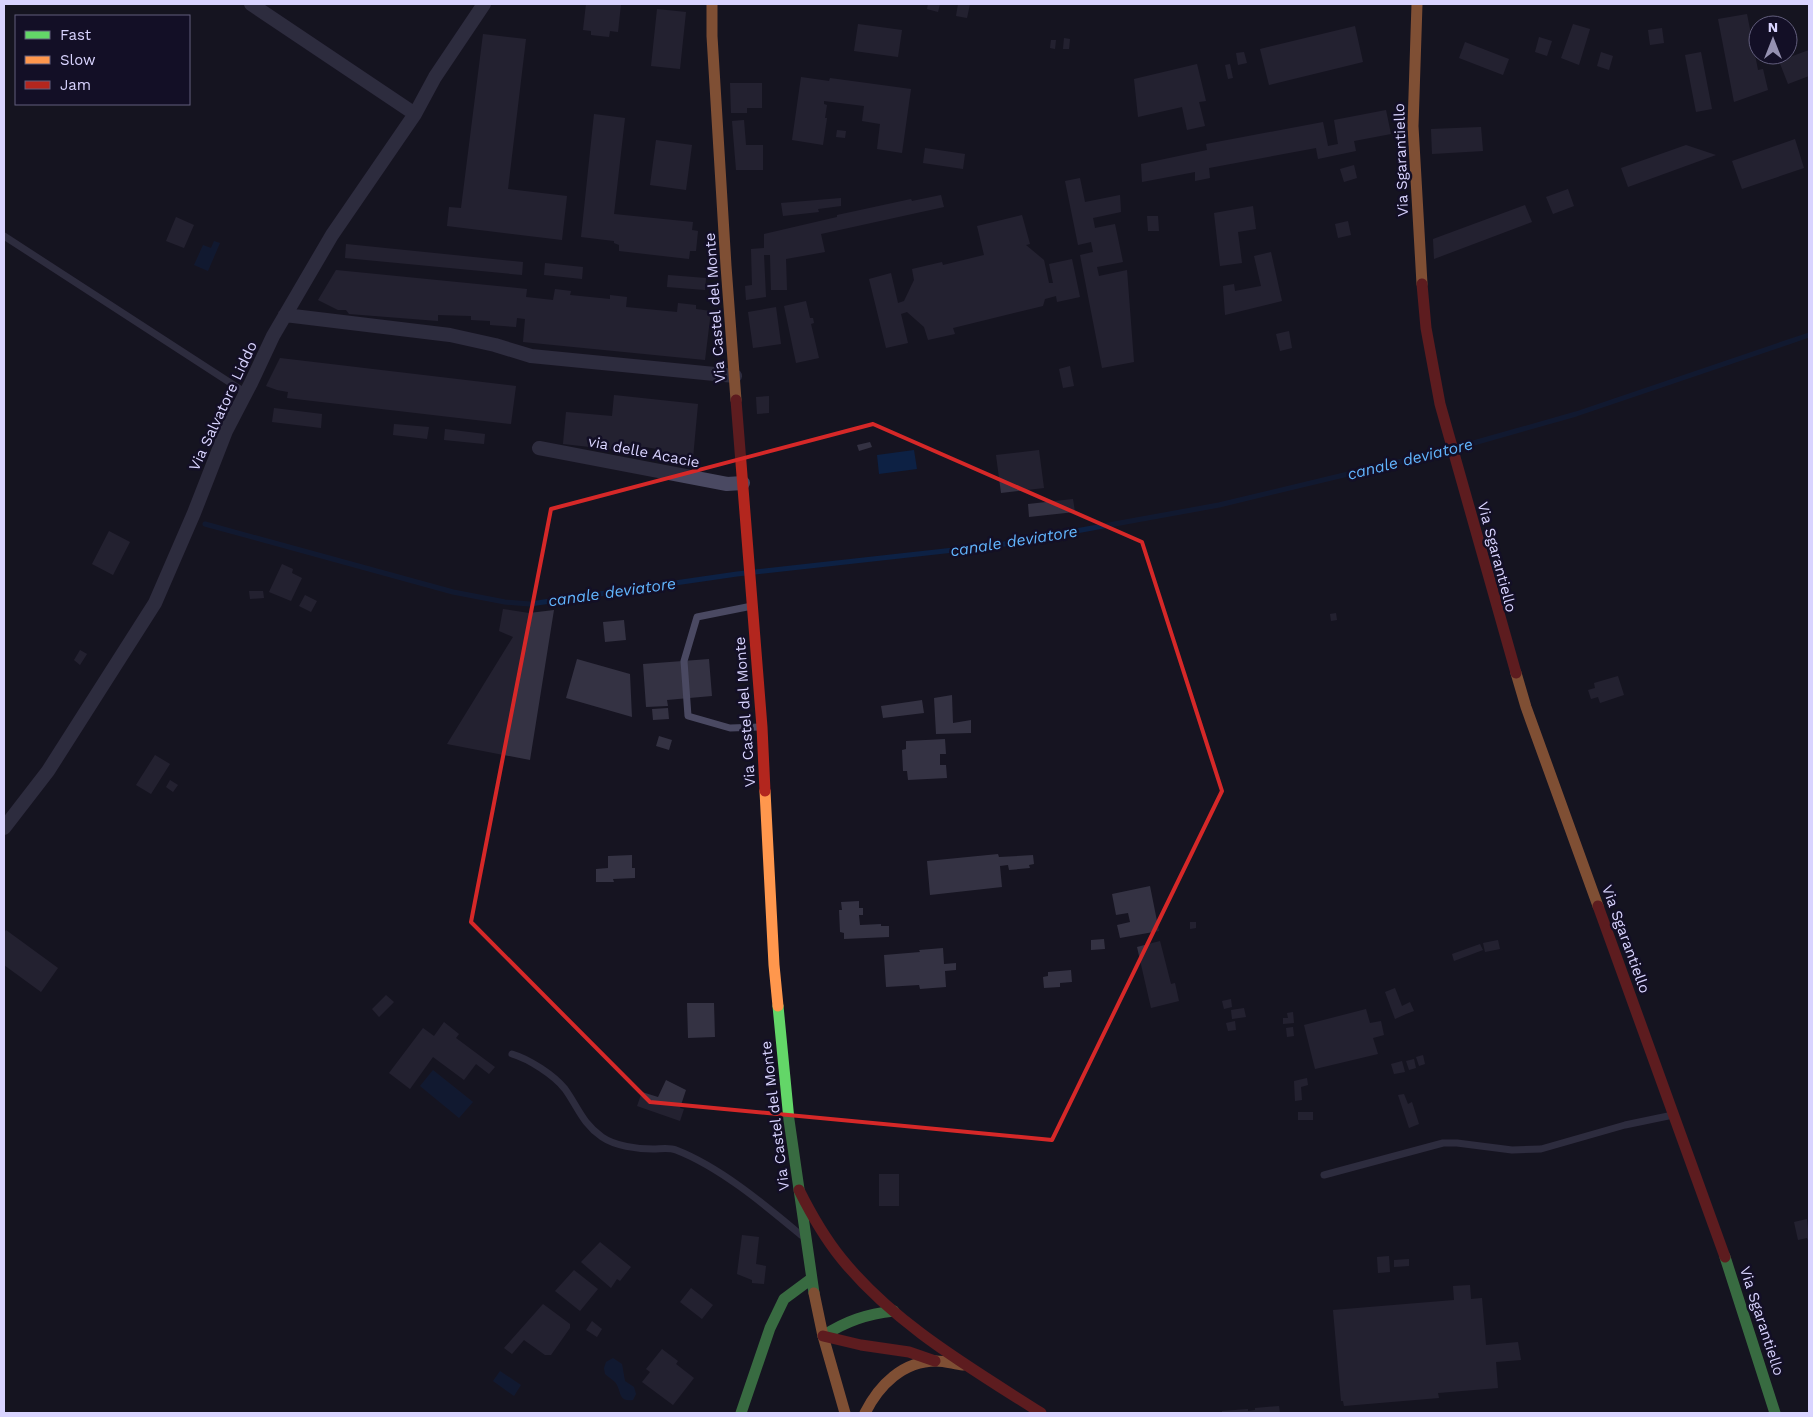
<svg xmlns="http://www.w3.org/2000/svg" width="1813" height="1417" font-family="'Work Sans',sans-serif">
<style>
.water{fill:#0d2144}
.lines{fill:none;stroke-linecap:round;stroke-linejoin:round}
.stream{stroke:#0d2144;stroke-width:5}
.building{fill:#343243}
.lane{stroke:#4a4962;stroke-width:7}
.street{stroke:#4a4962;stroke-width:14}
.fast{stroke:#63d668;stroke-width:11}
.slow{stroke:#ff974d;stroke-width:11}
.jam{stroke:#b3261e;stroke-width:11}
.marked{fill:none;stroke:#d62828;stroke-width:4;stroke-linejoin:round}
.labels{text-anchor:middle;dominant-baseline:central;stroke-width:5;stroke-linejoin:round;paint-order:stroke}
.street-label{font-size:15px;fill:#d9d4ff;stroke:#130f26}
.water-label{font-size:16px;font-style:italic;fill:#62b6ff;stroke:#130f26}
</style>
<rect width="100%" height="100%" fill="#161421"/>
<!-- water -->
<path class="water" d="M214,241L220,243L208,271L194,265L203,245L211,248Z
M914,450L917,469L879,474L877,455Z
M433,1070L473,1102L459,1118L420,1086Z
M613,1358L622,1364L625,1381L634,1387L636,1394L633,1400C617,1402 622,1390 615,1382C612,1379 608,1377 605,1374L604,1368L606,1362Z
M500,1371L521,1385L514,1396L493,1381Z"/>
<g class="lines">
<!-- stream -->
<path class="stream" d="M1456,448L1576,414L1809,335
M205,524L453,592L505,602L530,604L737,574L999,545L1219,505L1448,450"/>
</g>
<!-- building -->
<path class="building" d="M586,4H621L618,32L610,31L609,37L591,35V31L583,30Z
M928,4H940L938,12L927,9Z
M958,4H970L967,18L956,16Z
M657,9L686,12L680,69L651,66Z
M1747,14L1758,70L1763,69L1768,90L1734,102L1718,19Z
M858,24L902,30L898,57L854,51Z
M1573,24L1590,29L1579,65L1561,58Z
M1355,26L1363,62L1269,85L1260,49Z
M1662,28L1664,43L1650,45L1648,30Z
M483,34L526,39L508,189L567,196L562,240L447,226L449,207L461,208Z
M1539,37L1552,41L1547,56L1535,52Z
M1064,38L1070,39L1069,49H1063Z
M1051,40H1056L1055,49L1050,48Z
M1465,42L1509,59L1503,75L1459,58Z
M1809,50V76L1788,84L1779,61Z
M1244,52L1247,63L1238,65L1236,53Z
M1601,52L1613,56L1609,70L1597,66Z
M1701,52L1712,109L1696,112L1685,55Z
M1197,64L1206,101L1199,102L1205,126L1187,130L1182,107L1138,117L1134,79Z
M1230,64L1233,78L1228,79L1225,65Z
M801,77L829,81L830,78L911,89L902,153L877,149L880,124L862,121L864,106L824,101V104L827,105L825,118H827L823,145L792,140Z
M730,83H762V108H747V113H731Z
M1386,110L1391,134L1354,141L1356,151L1318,159L1316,148L1209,168L1210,178L1195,181V172L1142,182L1141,164L1207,150L1206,144L1323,122L1328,146L1338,144L1334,120Z
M594,114L625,118L614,214L693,222L692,230L698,231L696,251H690L689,259L619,251V245L614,243V241L581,237Z
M744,120L746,145H763V170H736L732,121Z
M1481,127L1483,151L1432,154L1431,129Z
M837,130L846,131L845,138L836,137Z
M1795,139L1804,168L1742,189L1732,161Z
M656,140L692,145L686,190L650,185Z
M1686,145L1716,155L1628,187L1621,168Z
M925,148L965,154L963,169L923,163Z
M1354,165L1357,178L1344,182L1340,169Z
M1080,178L1085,202L1120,195L1121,212L1093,218L1095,228L1115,224L1123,262L1097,267L1099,276L1127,270L1134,362L1102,368L1080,255L1093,252L1091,242L1078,245L1065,181Z
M1568,189L1574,206L1553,214L1546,197Z
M941,195L944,207L821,234L825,252L786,259L787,290H771L770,255H764L766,297L746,300L745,286L752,285L751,249L764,248V234L837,217V215L911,199L912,201Z
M841,198V206L818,209L819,212L783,216L781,203Z
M1525,205L1532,222L1434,259L1433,239Z
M1253,206L1256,229L1238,232L1242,263L1220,266L1214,213Z
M1022,215L1030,244L1026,245L1044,260L1049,283H1053L1049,264L1072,259L1080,297L1057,302L1056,296L1045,299L1043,306L953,328L955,334L928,340L924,327L907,312L901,314L908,343L886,348L869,279L891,273L898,303L904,301L914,280L912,269L942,262L943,265L984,255L977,226Z
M1147,216H1158L1159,231H1148Z
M176,217L194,225L184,248L166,241Z
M1348,221L1351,235L1338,238L1335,224Z
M346,244L523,262L522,275L345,258Z
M1271,252L1282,301L1225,315L1223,286L1234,284L1235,291L1261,286L1254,256Z
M545,263L583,267L582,279L544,275Z
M336,270L527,289L526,297L553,300L555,289L571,291L570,295L610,299V295L627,297L626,307L677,312L678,303L696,305V309L711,311L705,360L523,342L525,319L517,318L516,327L490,325V321L471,320V316L438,315V321L349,314L346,310H338L318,300Z
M668,275L706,278L705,290L667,287Z
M806,301L810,318H813L814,323L811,324L819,358L796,363L784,306Z
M776,307L781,344L753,348L748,312Z
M1289,331L1292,348L1280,351L1276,334Z
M280,358L516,386L511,424L287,398L288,392L277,390L266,386Z
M1070,366L1074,386L1063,388L1059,369Z
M614,395L698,404L693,458L656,454L657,449L645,447L644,453L563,444L566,412L612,416Z
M769,396V413L757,414L756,397Z
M274,408L322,414L321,428L272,422Z
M394,424L429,427L427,439L393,435Z
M445,429L485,434L484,444L444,440Z
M870,442L872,447L859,451L857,445Z
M1039,450L1044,488L1001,493L996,455Z
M1073,499L1075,512L1029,517L1028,504Z
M109,531L130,542L113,575L92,564Z
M282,564L293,569L292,573L302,578L291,601L269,592Z
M249,591H263L264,598L250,599Z
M305,595L317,601L311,612L299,606Z
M503,609L529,613L554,610L530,760L447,744L513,637L499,631Z
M1336,613L1337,620L1331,621L1330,614Z
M624,620L626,640L605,642L603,622Z
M80,650L87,654L80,665L74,660Z
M577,659L630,674L632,717L566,698Z
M709,659L712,696L667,700L668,706L646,707L643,664Z
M1618,676L1624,695L1600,703L1598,697L1591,699L1588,690L1595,688L1594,683Z
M952,695L953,723L971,720V733L936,734L934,698Z
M922,700L924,713L883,718L881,706Z
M668,708L669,719L653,720L652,709Z
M659,736L672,740L669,750L656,746Z
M945,739L946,754H940V765H946L947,778L908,780L907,771H903L902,750L906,749V741Z
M155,755L170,764L151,794L136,785Z
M170,780L178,785L173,792L166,787Z
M998,854L999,857L1033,855L1034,864L1029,865L1030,868L1009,870L1008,865L1000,866L1002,887L930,895L927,861Z
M632,855V868H635V878L613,879L614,882H596V869L608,868V856Z
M1150,886L1159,931L1120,938L1117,925L1130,922L1128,913L1116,915L1112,894Z
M859,901V908H863V915H859L860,925L881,924V926H889V937L844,939V933L840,932L839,910H842L841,902Z
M1190,922H1196V928L1190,929Z
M6,930L58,968L41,992L4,965V933Z
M1104,939L1105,949L1091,950V940Z
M1498,940L1500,949L1485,952L1483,943Z
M1160,941L1171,984L1175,983L1179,1001L1151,1008L1137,947Z
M1480,944L1483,950L1454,961L1452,954Z
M943,948L944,964L956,963V970L945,971L946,987L920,989L919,985L886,987L884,955L920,952L919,950Z
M1071,970L1072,982L1060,983V987L1044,988L1043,977L1048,976V972Z
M1395,988L1402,1006L1410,1002L1414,1011L1406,1014L1404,1009L1406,1014L1395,1019L1385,992Z
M386,995L394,1002L379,1017L372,1009Z
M1231,999L1232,1007L1224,1009L1222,1001Z
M687,1003H714L715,1037L688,1038Z
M1244,1008L1246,1017L1232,1019L1231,1010Z
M1366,1009L1370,1023L1381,1021L1384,1035L1373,1038L1378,1054L1315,1069L1304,1025Z
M1293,1012L1294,1023L1283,1024V1018H1288L1287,1013Z
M1235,1021L1236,1030L1228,1031L1226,1023Z
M444,1022L459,1034L456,1038L495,1067L489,1074L476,1064L464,1080L433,1057L410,1089L389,1073L423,1028L434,1036Z
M1293,1027L1294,1036L1287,1037L1286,1028Z
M1423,1055L1425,1064L1419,1066L1416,1057Z
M1414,1059L1416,1068L1409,1070L1406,1061Z
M1402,1061L1405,1072L1394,1074L1391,1064Z
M1307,1078L1308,1085L1301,1087L1302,1100L1295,1101L1294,1081Z
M666,1080L686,1090L680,1108L684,1109L680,1121L637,1106L642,1092L658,1097Z
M1404,1094L1408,1104L1412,1102L1419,1124L1409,1128L1398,1095Z
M1298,1112H1313V1120H1298Z
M879,1174H899V1206H879Z
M1807,1219L1809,1240H1808L1807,1238L1798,1240L1794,1222Z
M742,1235L759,1237L756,1264L766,1266L764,1284L752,1283V1280L737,1274Z
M600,1242L631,1267L620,1281L617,1279L611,1288L581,1262Z
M1389,1256L1390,1272L1378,1273L1377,1257Z
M1409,1259V1266L1394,1267V1260Z
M574,1270L598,1289L580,1311L555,1291Z
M1470,1285L1471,1299L1482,1298L1486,1345L1518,1342L1521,1360L1496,1362L1498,1388L1438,1393L1439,1398L1344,1406L1343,1401H1341L1333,1310L1454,1300L1453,1286Z
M691,1288L713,1305L702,1319L680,1302Z
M543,1304L570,1324V1328L551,1355H545L524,1340L512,1354L504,1348Z
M592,1321L602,1329L597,1337L586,1330Z
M662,1349L678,1361L676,1364L694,1378L673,1405L642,1382L650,1372L646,1369Z
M1279,1406L1280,1413H1222V1411L1248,1409V1411L1255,1410V1408Z"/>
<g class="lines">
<!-- lane -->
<path class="lane" d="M4,236L246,393
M752,606L697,617L684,661L688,716L730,728L760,727
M512,1054C529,1059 554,1075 565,1089C578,1107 582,1123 602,1137C615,1146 637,1149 653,1149C660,1149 669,1147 676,1150C720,1167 765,1205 801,1235
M1324,1175L1443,1143H1457L1512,1150L1541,1149L1625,1125L1673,1115"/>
<!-- street -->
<path class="street" d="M251,4L415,114
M285,315L450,335L495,345L531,356L735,376
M539,448L727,484L743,483
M4,828L48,771L155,603L194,513L226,431L251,383L273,336L332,235L415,114L435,77L484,4"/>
<!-- fast -->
<path class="fast" d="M778,1006L789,1120L814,1293
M1725,1257L1775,1413
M823,1336C846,1321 867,1314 894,1311
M741,1413L770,1328L784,1299L811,1279"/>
<!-- slow -->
<path class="slow" d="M712,4V36L726,266L736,400
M1417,4L1413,126L1422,284
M1516,673L1526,707L1598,906
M765,791L774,965L778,1006
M814,1293L823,1336L845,1413
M865,1413C879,1385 903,1361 936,1361C945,1361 954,1364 963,1365"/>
<!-- jam -->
<path class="jam" d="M1422,284L1426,328L1440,404L1516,673
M736,400L762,727L765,791
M1598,906L1725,1257
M799,1190C811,1214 824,1237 841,1258C894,1324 971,1368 1041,1413
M823,1336L861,1345L909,1352L935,1361"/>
</g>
<!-- marked area -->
<path d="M0 0H1813V1417H0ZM873,424L1142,542L1222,791L1052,1140L650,1102L471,922L551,509Z" fill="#161421" fill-opacity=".55" fill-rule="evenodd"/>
<path class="marked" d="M873,424L1142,542L1222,791L1052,1140L650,1102L471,922L551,509Z"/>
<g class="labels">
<!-- street labels -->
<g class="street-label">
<text transform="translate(1401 160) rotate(-92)">Via Sgarantiello</text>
<text transform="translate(715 308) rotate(-94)">Via Castel del Monte</text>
<text transform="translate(223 406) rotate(-65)">Via Salvatore Liddo</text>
<text transform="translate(644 452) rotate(11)">via delle Acacie</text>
<text transform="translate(1497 557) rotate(75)">Via Sgarantiello</text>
<text transform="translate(745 712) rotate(-94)">Via Castel del Monte</text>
<text transform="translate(1626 939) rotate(70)">Via Sgarantiello</text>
<text transform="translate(775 1116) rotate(-97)">Via Castel del Monte</text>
<text transform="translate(1762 1321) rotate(72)">Via Sgarantiello</text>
</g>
<!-- water labels -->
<g class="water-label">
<text transform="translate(1410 459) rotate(-14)">canale deviatore</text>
<text transform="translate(1014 541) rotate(-9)">canale deviatore</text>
<text transform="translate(612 592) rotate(-8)">canale deviatore</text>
</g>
</g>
<!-- border -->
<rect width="1813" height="1417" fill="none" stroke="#d9d4ff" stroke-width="10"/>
<!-- legend -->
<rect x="15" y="15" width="175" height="90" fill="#130f26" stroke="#625e7d"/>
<rect x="25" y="31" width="25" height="8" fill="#63d668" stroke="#625e7d"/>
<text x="60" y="40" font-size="15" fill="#d9d4ff">Fast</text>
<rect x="25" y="56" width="25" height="8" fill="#ff974d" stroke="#625e7d"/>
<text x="60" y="65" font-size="15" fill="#d9d4ff">Slow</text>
<rect x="25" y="81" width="25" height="8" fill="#b3261e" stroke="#625e7d"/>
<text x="60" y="90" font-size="15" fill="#d9d4ff">Jam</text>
<!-- north arrow -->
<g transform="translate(1773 40)"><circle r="24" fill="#130f26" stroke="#625e7d"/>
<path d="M0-4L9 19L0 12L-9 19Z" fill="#9591b1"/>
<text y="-8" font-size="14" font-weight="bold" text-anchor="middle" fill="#d9d4ff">N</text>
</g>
</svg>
